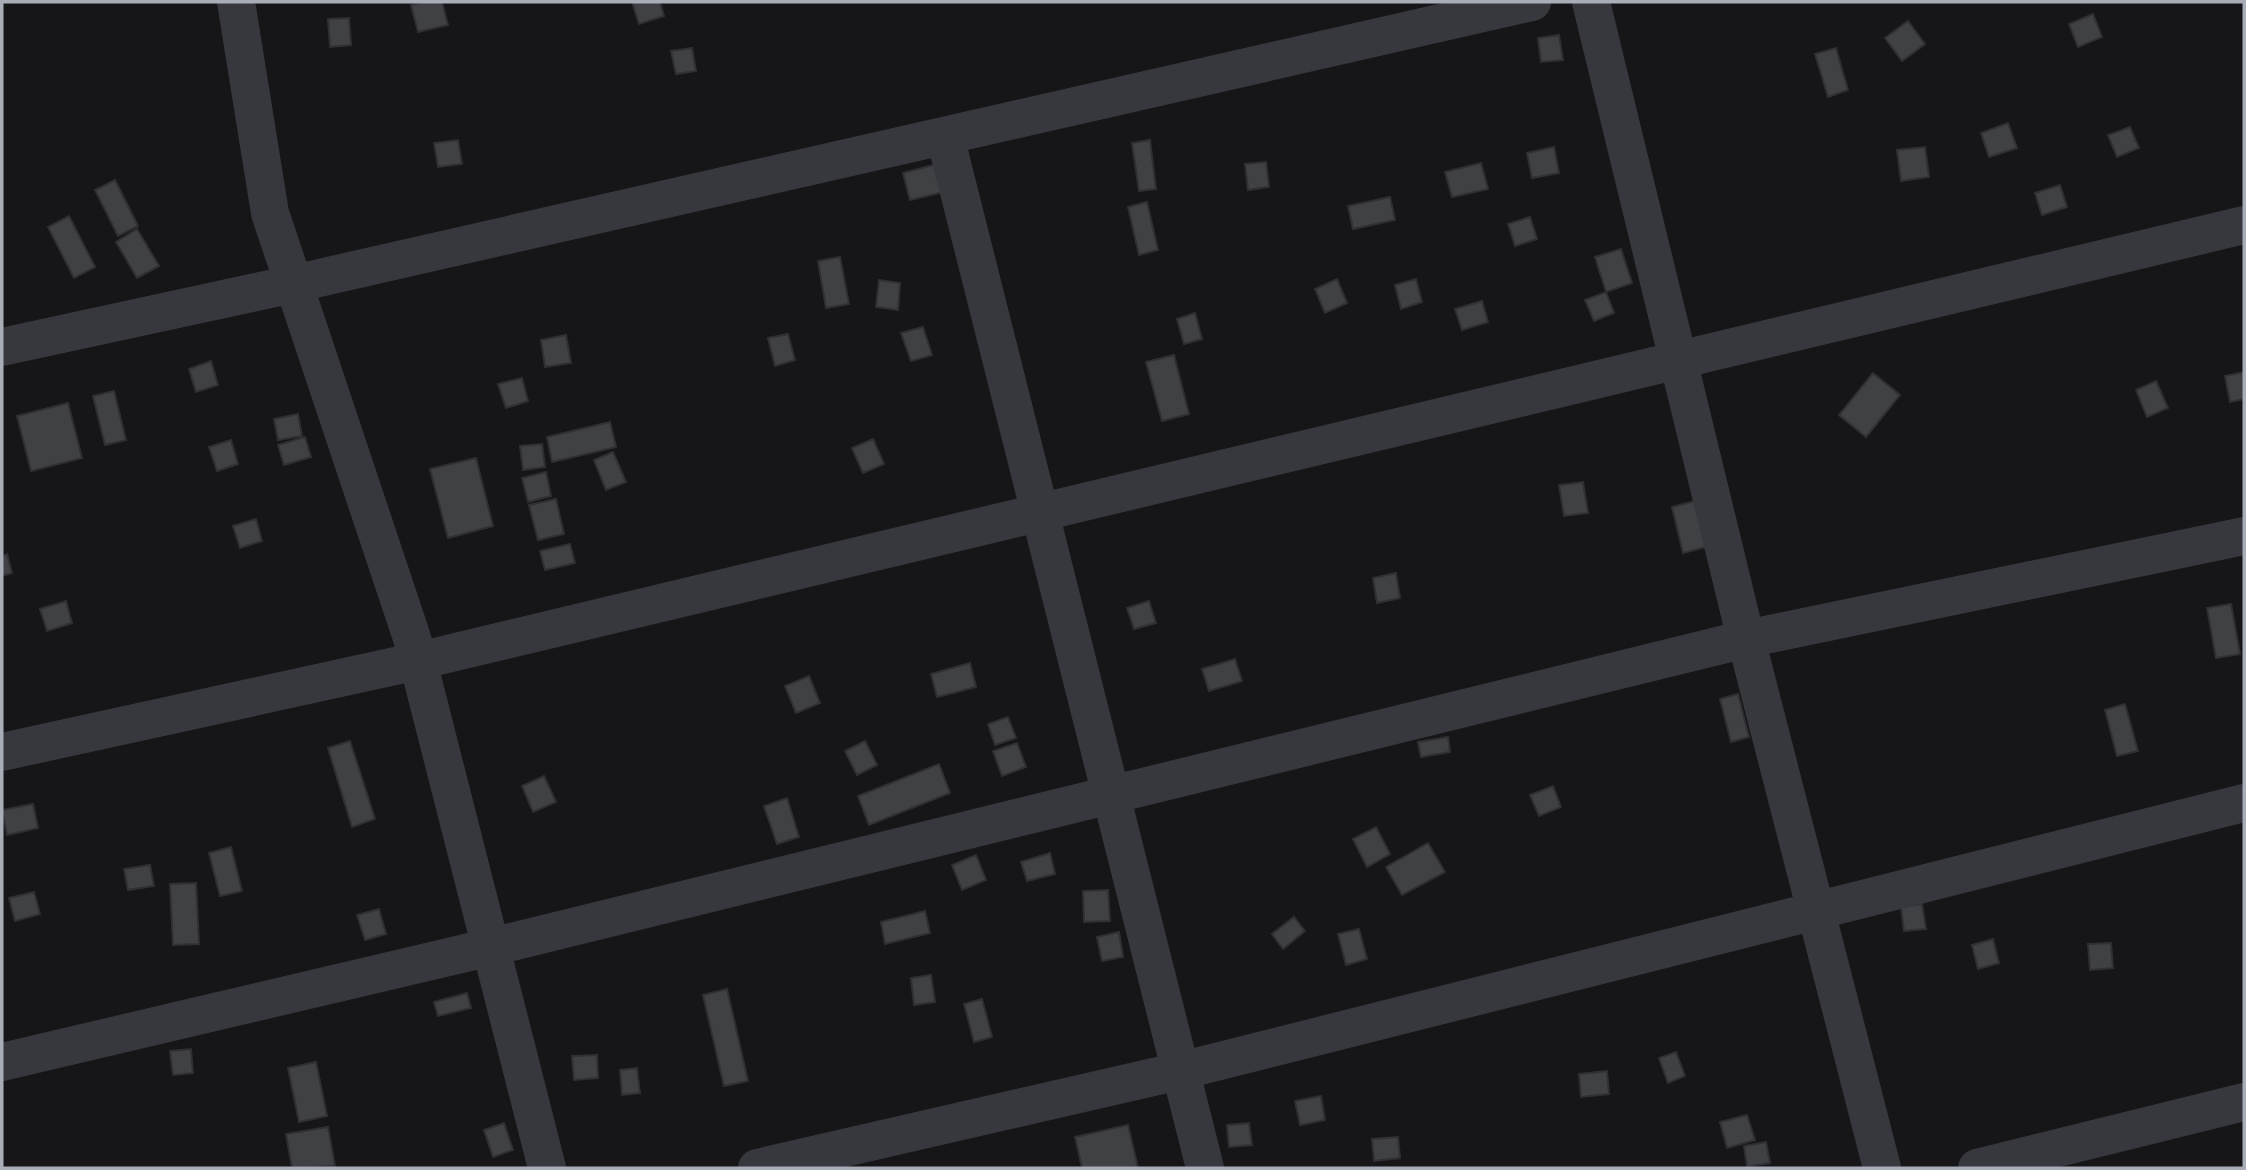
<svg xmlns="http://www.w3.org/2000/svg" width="2246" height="1170" font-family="Roboto,sans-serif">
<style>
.building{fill:#404145;stroke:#303034;stroke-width:2}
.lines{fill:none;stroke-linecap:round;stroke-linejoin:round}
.minor{stroke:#37383d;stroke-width:38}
</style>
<rect width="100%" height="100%" fill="#161618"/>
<!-- building -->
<path class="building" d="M424,2H442L448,25L418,32L411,5Z
M632,2H660L664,16L639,24Z
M2093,14L2102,37L2078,47L2069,24Z
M349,18L351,45L330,47L328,19Z
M1908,21L1925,44L1902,61L1885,38Z
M1559,35L1563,60L1541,62L1538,38Z
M692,48L696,71L676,74L671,51Z
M1836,48L1848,90L1828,97L1815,54Z
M2008,123L2017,148L1989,157L1981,133Z
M2130,127L2139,148L2117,157L2108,135Z
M458,140L462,164L438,167L434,143Z
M1150,140L1156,189L1139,191L1132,143Z
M1554,147L1559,173L1532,178L1527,153Z
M1925,147L1929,177L1901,181L1897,150Z
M1266,162L1269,187L1248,190L1245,164Z
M941,163L948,191L910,200L903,173Z
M1481,163L1488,189L1452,197L1445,172Z
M115,180L138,226L118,236L95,190Z
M2060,185L2067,207L2042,215L2035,193Z
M1390,197L1395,220L1353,229L1348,206Z
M1147,202L1158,250L1139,255L1128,207Z
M69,216L95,267L74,278L48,227Z
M1530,217L1537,239L1515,246L1508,224Z
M137,229L159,266L137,278L116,242Z
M1621,249L1632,283L1606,292L1595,257Z
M840,257L849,304L826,308L818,261Z
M1337,279L1347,303L1325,313L1315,289Z
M1416,279L1422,302L1401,309L1395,285Z
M879,280L900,283L898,310L876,307Z
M1606,292L1614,313L1594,321L1585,300Z
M1482,301L1488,322L1462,330L1455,309Z
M1195,313L1202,339L1184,344L1177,319Z
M923,327L932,355L911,361L901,333Z
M788,334L795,360L775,366L768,338Z
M566,335L571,363L545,367L541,340Z
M1174,355L1189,414L1162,421L1146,362Z
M211,361L218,385L196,392L189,369Z
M2244,372V399L2230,402L2225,376Z
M1873,373L1900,395L1866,437L1839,415Z
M522,378L528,401L506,408L498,384Z
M2156,381L2168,408L2147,417L2136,390Z
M114,391L126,440L105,445L93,396Z
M68,403L82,458L31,471L17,416Z
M298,414L302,436L278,440L274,419Z
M610,422L616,447L552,462L547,437Z
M305,437L311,457L284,465L278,445Z
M873,439L884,464L863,473L852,448Z
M231,440L238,464L217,471L209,447Z
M542,444L545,467L523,470L520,446Z
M613,452L626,482L606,490L594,460Z
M476,458L493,526L448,538L430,469Z
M546,472L551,496L528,502L522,478Z
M1583,482L1588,513L1564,516L1559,485Z
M556,499L564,534L538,540L529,505Z
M1695,501L1706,547L1683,553L1672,507Z
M256,519L262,541L240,548L233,526Z
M570,544L575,563L545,570L540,551Z
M7,554L12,573L2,576V556Z
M1396,573L1400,598L1377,603L1373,578Z
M66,601L72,623L47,631L40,609Z
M1149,601L1156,623L1134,629L1127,608Z
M2231,604L2240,654L2216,658L2207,608Z
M1235,659L1242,681L1209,691L1202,669Z
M970,663L976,687L937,697L931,674Z
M809,676L820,703L796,713L785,686Z
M1738,694L1749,737L1731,742L1720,699Z
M2125,704L2138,751L2117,756L2105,710Z
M1008,717L1016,738L995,745L988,724Z
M1448,737L1450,752L1421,757L1418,742Z
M350,741L375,819L352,827L328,748Z
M865,741L877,765L857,775L845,751Z
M1017,743L1026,767L1002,776L993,751Z
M939,764L950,793L869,825L858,796Z
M544,776L556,802L533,812L522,786Z
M1553,786L1561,807L1539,816L1530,795Z
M787,798L799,837L777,844L764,806Z
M33,804L38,828L7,835L2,810Z
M1376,827L1390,854L1367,867L1353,839Z
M1428,843L1445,872L1402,895L1386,867Z
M231,847L242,891L220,896L209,853Z
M1050,853L1055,874L1027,881L1021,862Z
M976,855L986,880L962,890L952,865Z
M150,865L154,886L128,890L124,869Z
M196,883L199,944L173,945L170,884Z
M1108,890L1110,921L1084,922L1083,891Z
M34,892L40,914L15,921L9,898Z
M1922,904L1926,929L1904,931L1901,907Z
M379,909L386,934L365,940L357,915Z
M925,911L930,933L885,944L881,922Z
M1294,917L1305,931L1283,949L1272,934Z
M1359,929L1367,959L1346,965L1338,934Z
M1119,932L1123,957L1102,961L1097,937Z
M1993,939L1999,963L1978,969L1972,945Z
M2111,943L2113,968L2090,970L2088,944Z
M931,975L935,1002L914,1005L911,978Z
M727,989L748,1081L724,1086L703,995Z
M467,993L471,1008L438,1016L434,1002Z
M982,999L992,1037L974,1042L964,1004Z
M191,1049L193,1073L173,1075L170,1051Z
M1676,1052L1685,1076L1668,1083L1659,1058Z
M597,1055L598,1078L574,1080L572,1056Z
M316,1062L327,1116L299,1122L288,1068Z
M637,1068L640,1093L622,1095L620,1070Z
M1607,1071L1609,1094L1581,1097L1579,1074Z
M1321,1096L1325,1120L1300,1125L1295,1101Z
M1747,1115L1755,1140L1727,1148L1720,1122Z
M504,1123L513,1150L493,1157L484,1130Z
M1249,1123L1252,1145L1229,1147L1227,1125Z
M1128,1125L1138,1168H1082L1075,1137Z
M328,1127L335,1166L292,1168L286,1134Z
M1398,1137L1400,1158L1374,1161L1372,1139Z
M1766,1142L1770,1163L1747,1167L1744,1146Z"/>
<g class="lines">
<!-- minor -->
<path class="minor" d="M236,2L270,213L412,638L547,1168
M1591,2L1746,639L1882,1168
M945,136L1205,1168
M2,347L293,284L1532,2
M2,752L418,661L2244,225
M2,1062L491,947L1746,639L2244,536
M757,1168L1184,1070L2244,803
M1977,1168L2244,1102"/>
</g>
<!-- border -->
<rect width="2246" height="1170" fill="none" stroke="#a8adb8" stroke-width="7"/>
</svg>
